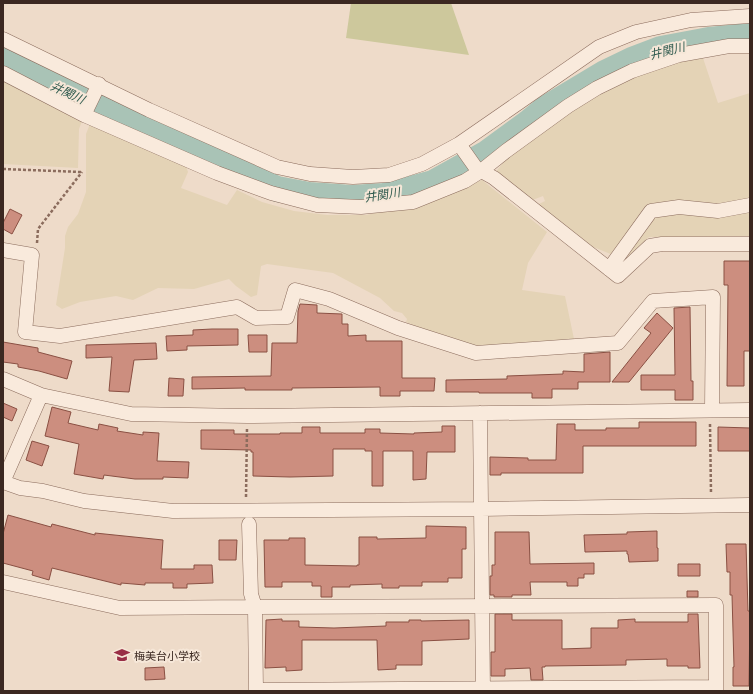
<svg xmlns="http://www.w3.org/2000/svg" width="753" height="694" font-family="'Playfair Display','Noto Sans JP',serif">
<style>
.farmland{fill:#e4d3b6}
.green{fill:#cdc89c}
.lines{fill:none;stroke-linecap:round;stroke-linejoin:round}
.river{stroke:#a9c3b6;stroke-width:26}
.building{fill:#cc8e7f;stroke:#8a5043}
.minor-casing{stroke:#8b6c5d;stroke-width:15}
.path{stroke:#8b6c5d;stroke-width:2.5;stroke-dasharray:3 2;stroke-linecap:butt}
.minor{stroke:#f9eadc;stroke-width:14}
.labels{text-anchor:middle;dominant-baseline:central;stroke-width:4;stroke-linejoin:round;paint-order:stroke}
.poi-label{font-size:11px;fill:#3b2821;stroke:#f6e7d8;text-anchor:start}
.water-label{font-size:12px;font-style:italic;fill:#305b4f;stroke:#f6e7d8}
</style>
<rect width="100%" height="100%" fill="#eedbc9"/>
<!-- farmland -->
<path class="farmland" d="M703,58L718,103L750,93V199L723,207L650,206L613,255L581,242L537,205L545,201L543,196L530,201L494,174L511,153L598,92L668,64Z
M3,80L82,121L79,129L78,168L3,164Z
M90,124L186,166L188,172L181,188L227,205L237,190L262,202L294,211L327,215H366L437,199L482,180L547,232L528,263L522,290L565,296L574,339L477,348L460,345L406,322L407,319L402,313L394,311L380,298L333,273L267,264L261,266L257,295L251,297L236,286L229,279L194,289L158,288L133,300L116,296L80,302L62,309L56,305L65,248V236L68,227L78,214L86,192V134Z
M750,211V236L649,237L626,258L621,260L653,214Z"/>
<!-- green -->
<path class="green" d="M351,3H451L469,55L346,38Z"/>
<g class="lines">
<!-- river -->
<path class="river" d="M3,61L79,98L277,189L309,195L352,198L384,196L433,183L487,153L528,123L545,109L605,73L632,60L661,49L709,40L750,36"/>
</g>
<!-- building -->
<path class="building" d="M10,209L22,215L12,234L3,229V223Z
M724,261H750V351H744V386H727L728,285H724Z
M300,304L317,305V313L342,314V324H348V336L366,335V341H402V378H435L434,391H400V396H380V387L292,388V390H245V388L192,389V377L271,376L272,343H297L298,311Z
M690,307L691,381H693V400H675V390H641V375H675L674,308Z
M657,313L673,328L629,382H612L651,333L644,328Z
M212,329H238V345L187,346V350L167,351L166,336L193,335V330Z
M248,335H267V352H249Z
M3,342L38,348V352L72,361L67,379L39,371L18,367V364L3,362Z
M156,343L157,359L134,360L129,392L109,391L112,357L86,358V345Z
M610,352V382H578V389H552V398H532V393H479V392H446V380L507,379V376L563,374V371L584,372V354Z
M169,378L184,379L183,396H168Z
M3,403L17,409L12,421L3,417Z
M52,407L71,412L68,423L98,430L99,424L118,428L117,431L143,435V432L159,433L157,461L189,462L188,478L163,477V479H135L104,475L103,479L74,474L79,444L45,436Z
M639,422H696V446H583V473H501V475H490V457L528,458V460H556L557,424H575V430H606V428H639Z
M442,426H455V452H427L426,479L413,480V451H383V486H372V451H365V449H333V476L290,477L253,476V452H251V450L201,449V430H234V434H280V433H302V427H320V433H365V429H380V433L414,434V433L442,432Z
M718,427L750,428V451H718Z
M32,441L49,446L42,466L26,460Z
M8,515L51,527L52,524L95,535V533L163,540L161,569H194V565H212L213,583L187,584V588H173V583H145V585L121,583V585L52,568L49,580L32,575L33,571L3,563V534Z
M426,526L466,527V549H462V578H448V582H422V586H399V588H382V584L350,585V587H332V597H321V586H312V582H282V587H265L264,540H289V538H305V565L357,566V565H359V537H377V539L426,538Z
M657,531V548H658V561L629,562L628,554H627V551L585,552L584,535L627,534V532Z
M495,532H529L530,564L594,563V574H584V578H578V586H567V582H530L531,595H512V597H494V595H490V576H492V565H495Z
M219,540H237L236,560H219Z
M726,544H746L748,611H750L749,686H733V667H734L732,595H730V572H727Z
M678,564H700V576H678Z
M687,591H698V597H687Z
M495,614H512V620H562V649L591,648V628H618V620L635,619V622H688V614H698L700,668H688V666H667V659L626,660V665L545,666V667H542L543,680H531L530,668L505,669V676H491V652H495Z
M282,619V621H299V627L334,628L386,626V622H409V620H421V621L469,620V639L422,641V665H396V669L378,670L377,640H302V670L286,671V667L265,668L266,620Z
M164,667L165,679L145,680V668Z"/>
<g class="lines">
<defs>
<path id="minor" d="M3,39L149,110L277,167L310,174L353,177L389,175L422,164L459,144L599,47L636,32L691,20L750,16
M3,73L84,115L99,84
M84,115L217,173L271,193L317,205L361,207L413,202L465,181L481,171L506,151L568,106L597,88L632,71L679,55L729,46H750
M459,144L476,168L494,178L618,276L650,246L662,244H750
M3,250L32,255L25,332L60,336L237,307L256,318L287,317L295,290L329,299L398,328L476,353L618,343L653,301L713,297L712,409
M609,269L651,211L679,207L718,211L750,205
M3,379L41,395L131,414L247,416L750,410
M480,413L483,691
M3,482L20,488L43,491L84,501L173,511L481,509L750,505
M3,482L41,395
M249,524L251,594L255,607L716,605V691
M3,582L120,608L255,607L256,691
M256,690L716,687"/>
</defs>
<!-- minor casing -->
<use href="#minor" class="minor-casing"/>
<!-- path -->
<path class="path" d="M3,169L81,172
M37,243L38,229L82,172
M710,424L711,493
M246,497L247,428"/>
<!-- minor -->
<use href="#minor" class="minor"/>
</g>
<!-- icons -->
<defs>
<symbol id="school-bare" viewBox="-9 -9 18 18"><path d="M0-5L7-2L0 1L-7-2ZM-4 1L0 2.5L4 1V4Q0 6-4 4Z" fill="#992e46" stroke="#f6e7d8" stroke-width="2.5" paint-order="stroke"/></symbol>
</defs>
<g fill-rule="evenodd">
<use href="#school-bare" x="111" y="644" width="22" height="22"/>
</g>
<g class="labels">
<!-- poi labels -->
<g class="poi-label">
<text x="134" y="655">梅美台小学校</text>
</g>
<!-- water labels -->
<g class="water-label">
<text transform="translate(667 50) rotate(-14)">井関川</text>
<text transform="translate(68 92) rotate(25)">井関川</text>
<text transform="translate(382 194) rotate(-9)">井関川</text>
</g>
</g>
<!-- border -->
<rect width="753" height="694" fill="none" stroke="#3b2821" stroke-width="8"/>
</svg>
